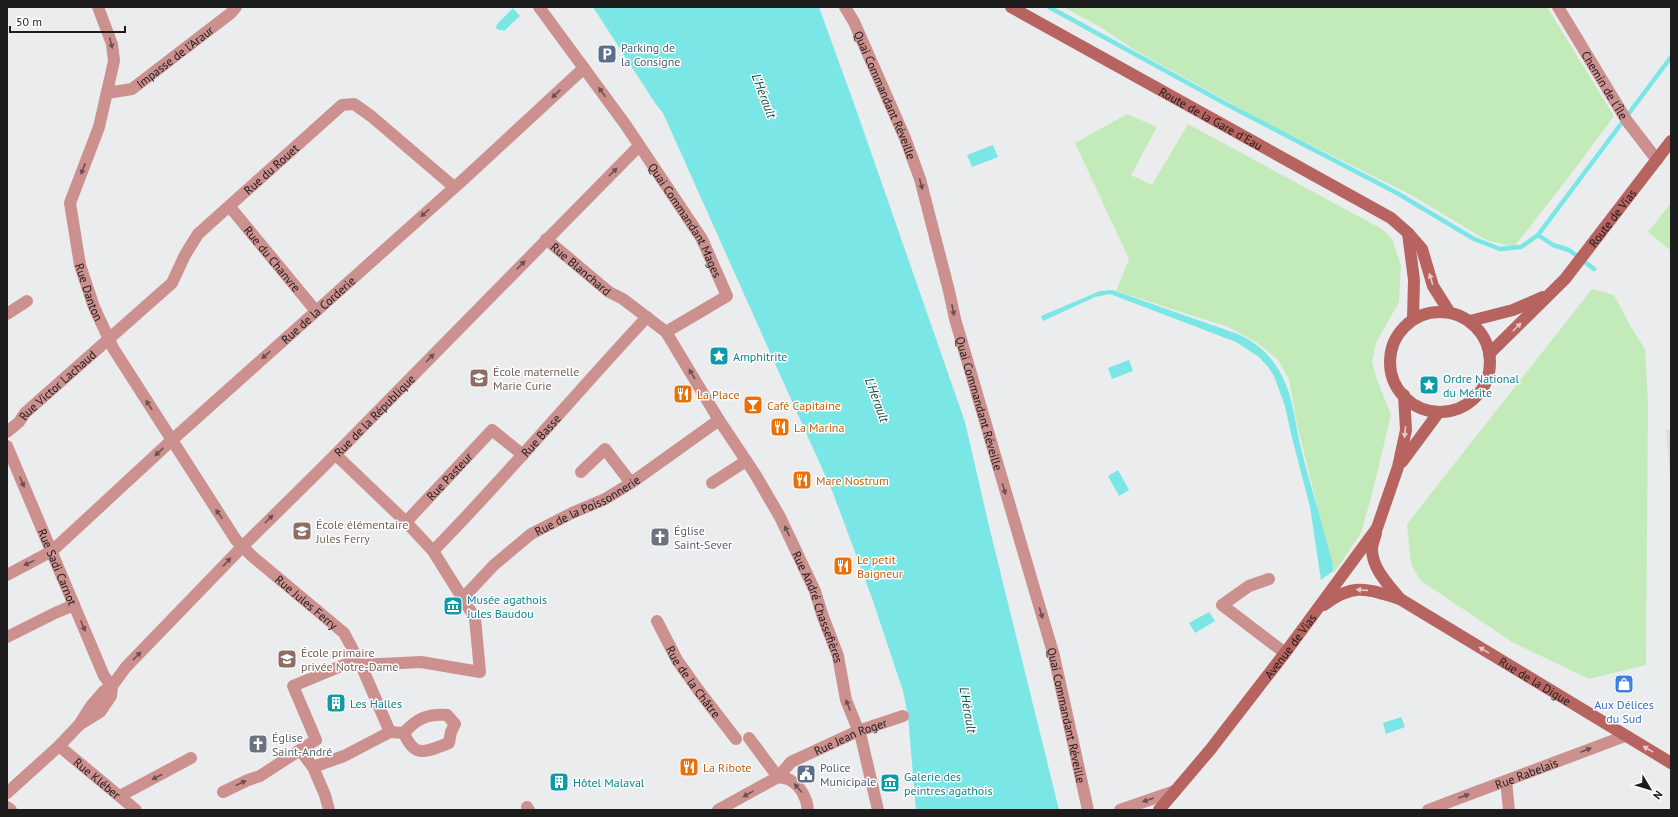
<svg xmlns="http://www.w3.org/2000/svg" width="1678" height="817" font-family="'PT Sans',sans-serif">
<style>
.built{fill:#d8e0e6}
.green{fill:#c3ebb9}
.water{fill:#7be6e6}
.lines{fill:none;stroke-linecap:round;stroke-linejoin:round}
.stream{stroke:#7be6e6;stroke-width:4.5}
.street{stroke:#cc918e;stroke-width:12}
.secondary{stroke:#b76461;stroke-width:12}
.oneway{fill:#6b514f}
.oneway2{fill:#e6c9c8}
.labels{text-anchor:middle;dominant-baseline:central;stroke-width:3;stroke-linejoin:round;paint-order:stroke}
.service-label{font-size:12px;fill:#4e5e75;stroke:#fff;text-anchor:start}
.street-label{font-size:12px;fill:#1c1c1c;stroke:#fff}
.culture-label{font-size:12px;fill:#0d838f;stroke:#fff;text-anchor:start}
.education-label{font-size:12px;fill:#785e54;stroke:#fff;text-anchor:start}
.food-label{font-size:12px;fill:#c56008;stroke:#fff;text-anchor:start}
.worship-label{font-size:12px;fill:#5b616d;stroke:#fff;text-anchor:start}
.shop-label{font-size:12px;fill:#366cbe;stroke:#fff}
.water-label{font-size:13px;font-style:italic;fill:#194a4b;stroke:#fff}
</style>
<rect width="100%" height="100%" fill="#ebeced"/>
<!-- built -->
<path class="built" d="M1666,429L1671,431V490Z"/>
<!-- green -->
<path class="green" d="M1063,7H1547L1614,116L1571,174L1514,247L1486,240L1413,196L1265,122L1138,52L1099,26Z
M1127,114L1157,127L1131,175L1152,185L1188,124L1382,229L1392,239L1401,265L1399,302L1376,343L1372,362L1376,377L1391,415L1372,494L1361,533L1334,573L1297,425L1289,379L1278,360L1256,342L1228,327L1116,291L1129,259L1075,143Z
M1671,203V251L1648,232Z
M1592,289L1614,295L1631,327L1645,349L1648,403L1646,665L1589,679L1512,642L1420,580L1411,564L1407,524Z"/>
<!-- water -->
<path class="water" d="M593,7H819L857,112L965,422L989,526L1059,810H916L908,716L903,691L872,598L833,493L663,113L655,103Z
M513,8L520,16L504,31L502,30H499L496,28L497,24Z
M993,145L998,157L972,167L967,155Z
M1112,290L1238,334C1258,343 1274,358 1283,378C1294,400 1295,425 1301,448C1308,478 1318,507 1325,536C1328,547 1333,560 1333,571L1321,580L1310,507L1291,434L1285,406L1274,376L1268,367L1259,357L1236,342L1110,294L1095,297L1043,321L1041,316L1100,291Z
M1129,360L1133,371L1112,379L1108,368Z
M1118,470L1129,490L1119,496L1108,476Z
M1209,612L1215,621L1195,633L1189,623Z
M1401,717L1405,727L1386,734L1383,723Z"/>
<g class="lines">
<!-- stream -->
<path class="stream" d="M1049,7L1228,105L1397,193L1474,239L1500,249L1521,247L1538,235L1671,57
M1538,235L1553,245L1569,250L1594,269"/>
<!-- street -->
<g class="street">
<path id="s1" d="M98,7L112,44L114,61L99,127L70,203L80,265L94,307L113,348L236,540L252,556L344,633L361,665L390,732L344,756L313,767L300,750L260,776L248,780L223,792"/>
<path id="s2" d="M539,7L625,124L702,239L727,296L666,332L719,420L755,474L780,517L815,591L822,614L838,656L846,700L861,737L878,810"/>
<path id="s3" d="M845,7L854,22L905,138L920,179L949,291L955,319L1054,656L1088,810"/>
<path id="s4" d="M1558,7L1627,121L1657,160"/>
<path id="s5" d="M107,93L132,89L231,13L236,7"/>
<path id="s6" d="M230,207L315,310"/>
<path id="s7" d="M546,239L609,292L623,299L666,332"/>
<path d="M7,314L27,301"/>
<path id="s8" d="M7,432L19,422L25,413L172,283L185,255L198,234L342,105L354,104L371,116L454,187"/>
<path id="s9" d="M7,446L104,676L112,686"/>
<path d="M336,455L406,522L433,551L475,618L480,672L421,662L361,665"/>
<path d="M581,472L605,449L631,483"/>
<path d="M712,483L746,461"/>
<path id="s10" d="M406,522L492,430L523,455"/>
<path id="s11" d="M433,551C507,476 575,394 647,317"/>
<path id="s12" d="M7,575L52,551L172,440L465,178L584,68"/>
<path d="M1269,579L1249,586L1222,605L1285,653"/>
<path id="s13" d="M462,599L494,565L531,534L572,513L605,499L631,483L719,420"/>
<path id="s14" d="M657,621L677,660L699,691L736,739"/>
<path d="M7,637L55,613L74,605"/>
<path id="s15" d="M79,725L91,706L104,691L112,686L126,667L242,547L326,464L639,146"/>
<path d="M390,732L404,733C415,760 427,751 449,743L451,732L455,724L447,715C428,713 416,719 404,733"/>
<path d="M749,738L778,777"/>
<path id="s16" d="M59,746L136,810"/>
<path d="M300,750L316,740L293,686L358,659"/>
<path d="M313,767L325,795L329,810"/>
<path d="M778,777C782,778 787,778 790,780C801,786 807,799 808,810"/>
<path d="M1506,781L1509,810"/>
<path d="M7,793L59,746L79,725L100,712L111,696L112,686"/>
<path d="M120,796L191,758"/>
<path d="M7,807L11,810"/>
<path d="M527,807L529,810"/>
<path id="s17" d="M718,810L778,777L791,762L858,731L903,716"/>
<path d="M1120,810L1175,791"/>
<path id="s18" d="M1428,810L1625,736"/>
</g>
<!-- secondary -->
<g class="secondary">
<path id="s19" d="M1011,7L1391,218L1408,233L1422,249L1433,286L1450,313"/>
<path d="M1408,233L1414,280L1413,319"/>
<circle cx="1440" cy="362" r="50"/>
<path d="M1470,321L1513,310L1543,297"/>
<path id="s20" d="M1489,354L1565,279L1671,141"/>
<path d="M1402,462L1439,412"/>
<path d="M1376,533C1375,538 1372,544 1372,549C1372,569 1389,585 1400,599"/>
<path id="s21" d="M1324,605C1354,582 1367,589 1400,599L1671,763"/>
<path id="s22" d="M1159,810L1210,750L1285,653L1377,528L1398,467L1406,430L1404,395"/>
</g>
</g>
<!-- one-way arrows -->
<defs><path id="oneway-solid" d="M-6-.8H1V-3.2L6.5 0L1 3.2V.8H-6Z"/></defs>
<g class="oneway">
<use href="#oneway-solid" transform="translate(111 43) rotate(76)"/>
<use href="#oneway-solid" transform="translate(602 92) rotate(-126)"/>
<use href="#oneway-solid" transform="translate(556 94) rotate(137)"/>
<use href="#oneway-solid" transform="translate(83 169) rotate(111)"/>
<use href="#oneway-solid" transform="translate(613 172) rotate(-45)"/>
<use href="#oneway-solid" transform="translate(921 184) rotate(75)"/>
<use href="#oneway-solid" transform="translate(425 213) rotate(138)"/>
<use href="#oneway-solid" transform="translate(521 265) rotate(-46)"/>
<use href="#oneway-solid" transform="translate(953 310) rotate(79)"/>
<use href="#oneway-solid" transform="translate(266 355) rotate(138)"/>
<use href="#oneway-solid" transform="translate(430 358) rotate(-46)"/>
<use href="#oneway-solid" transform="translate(692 374) rotate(-121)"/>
<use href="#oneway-solid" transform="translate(149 405) rotate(-123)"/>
<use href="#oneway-solid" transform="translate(159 452) rotate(137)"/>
<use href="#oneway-solid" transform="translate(22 482) rotate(67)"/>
<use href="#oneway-solid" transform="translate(1004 489) rotate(74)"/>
<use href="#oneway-solid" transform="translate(219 514) rotate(-125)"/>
<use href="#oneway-solid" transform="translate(269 519) rotate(-45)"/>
<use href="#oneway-solid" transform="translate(787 531) rotate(-115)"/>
<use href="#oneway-solid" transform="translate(227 562) rotate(-47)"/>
<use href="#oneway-solid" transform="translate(29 563) rotate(154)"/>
<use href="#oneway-solid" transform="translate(1041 613) rotate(73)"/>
<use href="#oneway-solid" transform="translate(83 626) rotate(67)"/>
<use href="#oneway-solid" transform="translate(137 656) rotate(-46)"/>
<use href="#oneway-solid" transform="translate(848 705) rotate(-111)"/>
<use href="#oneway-solid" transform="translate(1586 750) rotate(-21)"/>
<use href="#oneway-solid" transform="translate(157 777) rotate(152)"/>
<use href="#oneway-solid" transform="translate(241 783) rotate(-26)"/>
<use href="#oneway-solid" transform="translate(798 788) rotate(-131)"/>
<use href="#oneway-solid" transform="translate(748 794) rotate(151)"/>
<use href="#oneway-solid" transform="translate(1464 796) rotate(-20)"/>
<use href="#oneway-solid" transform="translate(1148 800) rotate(161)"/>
</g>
<g class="oneway2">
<use href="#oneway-solid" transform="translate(1431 279) rotate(-107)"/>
<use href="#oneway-solid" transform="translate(1517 327) rotate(-45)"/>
<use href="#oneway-solid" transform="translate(1405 432) rotate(96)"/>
<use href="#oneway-solid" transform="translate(1362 590) rotate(-176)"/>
<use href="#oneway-solid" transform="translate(1484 650) rotate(-149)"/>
<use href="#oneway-solid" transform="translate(1648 749) rotate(-149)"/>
</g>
<!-- icons -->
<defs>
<symbol id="parking-square" viewBox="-11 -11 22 22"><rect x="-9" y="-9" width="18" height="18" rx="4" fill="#5c6f8a" stroke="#fff"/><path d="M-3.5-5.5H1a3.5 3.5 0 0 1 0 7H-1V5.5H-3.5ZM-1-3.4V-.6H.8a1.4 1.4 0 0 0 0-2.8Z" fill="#fff"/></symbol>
<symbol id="sight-square" viewBox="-11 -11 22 22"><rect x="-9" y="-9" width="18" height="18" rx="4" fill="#0f9aa8" stroke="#fff"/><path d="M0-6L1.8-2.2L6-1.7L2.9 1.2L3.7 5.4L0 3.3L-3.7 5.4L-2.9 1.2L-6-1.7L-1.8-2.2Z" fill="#fff"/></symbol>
<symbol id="school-square" viewBox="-11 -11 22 22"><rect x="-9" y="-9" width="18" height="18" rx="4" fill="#8d6e63" stroke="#fff"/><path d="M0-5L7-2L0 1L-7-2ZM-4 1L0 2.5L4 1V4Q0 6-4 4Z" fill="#fff"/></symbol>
<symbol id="restaurant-square" viewBox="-11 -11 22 22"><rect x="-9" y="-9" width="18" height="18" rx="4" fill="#e8710a" stroke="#fff"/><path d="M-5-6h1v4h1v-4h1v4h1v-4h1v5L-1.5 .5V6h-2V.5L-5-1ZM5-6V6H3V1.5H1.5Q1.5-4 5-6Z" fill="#fff"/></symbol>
<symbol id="bar-square" viewBox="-11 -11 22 22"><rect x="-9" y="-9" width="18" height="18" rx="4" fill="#e8710a" stroke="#fff"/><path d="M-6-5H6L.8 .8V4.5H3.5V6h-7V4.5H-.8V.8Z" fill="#fff"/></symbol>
<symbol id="church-square" viewBox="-11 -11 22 22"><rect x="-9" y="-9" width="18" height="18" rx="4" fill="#6b7280" stroke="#fff"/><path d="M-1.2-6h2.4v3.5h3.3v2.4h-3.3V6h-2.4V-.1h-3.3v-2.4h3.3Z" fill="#fff"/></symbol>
<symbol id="museum-square" viewBox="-11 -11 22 22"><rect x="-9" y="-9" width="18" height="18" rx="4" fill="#0f9aa8" stroke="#fff"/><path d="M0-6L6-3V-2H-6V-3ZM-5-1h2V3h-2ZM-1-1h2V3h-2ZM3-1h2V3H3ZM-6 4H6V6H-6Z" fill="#fff"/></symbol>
<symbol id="shop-square" viewBox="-11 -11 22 22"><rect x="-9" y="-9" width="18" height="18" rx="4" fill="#3f7fe0" stroke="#fff"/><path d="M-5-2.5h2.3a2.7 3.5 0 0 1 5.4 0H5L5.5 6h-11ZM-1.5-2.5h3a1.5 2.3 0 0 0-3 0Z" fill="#fff"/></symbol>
<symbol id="building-square" viewBox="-11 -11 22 22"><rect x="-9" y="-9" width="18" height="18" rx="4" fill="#0f9aa8" stroke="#fff"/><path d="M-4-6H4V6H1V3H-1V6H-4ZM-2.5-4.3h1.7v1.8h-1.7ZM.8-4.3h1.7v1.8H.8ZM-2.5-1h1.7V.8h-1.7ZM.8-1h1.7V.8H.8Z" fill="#fff"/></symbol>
<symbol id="civic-square" viewBox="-11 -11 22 22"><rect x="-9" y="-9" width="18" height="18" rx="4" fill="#5c6f8a" stroke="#fff"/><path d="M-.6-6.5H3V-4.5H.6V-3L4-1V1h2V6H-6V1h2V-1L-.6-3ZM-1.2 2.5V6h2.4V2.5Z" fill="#fff"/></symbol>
</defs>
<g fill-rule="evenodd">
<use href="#parking-square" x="596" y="43" width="22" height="22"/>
<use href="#sight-square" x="708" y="345" width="22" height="22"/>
<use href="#school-square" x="468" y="367" width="22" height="22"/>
<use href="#sight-square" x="1418" y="374" width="22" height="22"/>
<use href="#restaurant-square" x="672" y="383" width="22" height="22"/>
<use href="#bar-square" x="742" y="394" width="22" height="22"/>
<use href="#restaurant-square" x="769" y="416" width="22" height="22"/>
<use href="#restaurant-square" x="791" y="469" width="22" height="22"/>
<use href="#school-square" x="291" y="520" width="22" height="22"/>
<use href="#church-square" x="649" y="526" width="22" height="22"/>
<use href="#restaurant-square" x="832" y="555" width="22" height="22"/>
<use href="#museum-square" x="442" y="595" width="22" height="22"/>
<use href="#school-square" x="276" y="648" width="22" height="22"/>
<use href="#shop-square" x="1613" y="673" width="22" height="22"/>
<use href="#building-square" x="325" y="692" width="22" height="22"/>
<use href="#church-square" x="247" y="733" width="22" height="22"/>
<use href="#restaurant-square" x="678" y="756" width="22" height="22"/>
<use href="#civic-square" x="795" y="763" width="22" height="22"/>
<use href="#building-square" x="548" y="771" width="22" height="22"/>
<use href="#museum-square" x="879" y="772" width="22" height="22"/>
</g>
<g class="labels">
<!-- service labels -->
<g class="service-label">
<text x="621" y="47">Parking de<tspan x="621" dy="14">la Consigne</tspan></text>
<text x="820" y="767">Police<tspan x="820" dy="14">Municipale</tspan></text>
</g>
<!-- street labels -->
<g class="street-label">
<text stroke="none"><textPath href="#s5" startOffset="79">Impasse de l'Araur</textPath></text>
<text stroke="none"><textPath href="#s4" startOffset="91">Chemin de l'Île</textPath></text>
<text stroke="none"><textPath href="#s3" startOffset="97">Quai Commandant Réveille</textPath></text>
<text stroke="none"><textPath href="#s19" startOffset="229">Route de la Gare d'Eau</textPath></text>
<text stroke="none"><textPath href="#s8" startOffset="376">Rue du Rouet</textPath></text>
<text stroke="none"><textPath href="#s20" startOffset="184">Route de Vias</textPath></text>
<text stroke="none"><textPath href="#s2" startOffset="259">Quai Commandant Mages</textPath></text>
<text stroke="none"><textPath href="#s6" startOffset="67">Rue du Chanvre</textPath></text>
<text stroke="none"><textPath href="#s7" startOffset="46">Rue Blanchard</textPath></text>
<text stroke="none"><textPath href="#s1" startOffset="297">Rue Danton</textPath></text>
<text stroke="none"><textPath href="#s12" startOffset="410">Rue de la Corderie</textPath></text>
<text stroke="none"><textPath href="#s8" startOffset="69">Rue Victor Lachaud</textPath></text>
<text stroke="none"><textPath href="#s3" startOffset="420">Quai Commandant Réveille</textPath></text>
<text stroke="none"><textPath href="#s15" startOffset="429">Rue de la République</textPath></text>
<text stroke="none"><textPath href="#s11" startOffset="158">Rue Basse</textPath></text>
<text stroke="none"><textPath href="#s10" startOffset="63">Rue Pasteur</textPath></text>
<text stroke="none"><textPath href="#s13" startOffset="158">Rue de la Poissonnerie</textPath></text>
<text stroke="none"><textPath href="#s9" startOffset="131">Rue Sadi Carnot</textPath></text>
<text stroke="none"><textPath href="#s1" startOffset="680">Rue Jules Ferry</textPath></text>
<text stroke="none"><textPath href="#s2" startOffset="732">Rue André Chassefières</textPath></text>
<text stroke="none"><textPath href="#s22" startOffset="210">Avenue de Vias</textPath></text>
<text stroke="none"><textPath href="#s14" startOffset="71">Rue de la Châtre</textPath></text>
<text stroke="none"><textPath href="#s21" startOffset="239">Rue de la Digue</textPath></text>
<text stroke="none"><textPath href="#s3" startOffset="744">Quai Commandant Réveille</textPath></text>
<text stroke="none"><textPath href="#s17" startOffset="153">Rue Jean Roger</textPath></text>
<text stroke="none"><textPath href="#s18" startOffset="105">Rue Rabelais</textPath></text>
<text stroke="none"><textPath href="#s16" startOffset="50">Rue Kléber</textPath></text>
</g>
<!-- culture labels -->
<g class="culture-label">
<text x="733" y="356">Amphitrite</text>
<text x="1443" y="378">Ordre National<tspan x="1443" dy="14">du Mérite</tspan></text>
<text x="467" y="599">Musée agathois<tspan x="467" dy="14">Jules Baudou</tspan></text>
<text x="350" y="703">Les Halles</text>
<text x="904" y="776">Galerie des<tspan x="904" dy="14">peintres agathois</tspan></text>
<text x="573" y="782">Hôtel Malaval</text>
</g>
<!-- education labels -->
<g class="education-label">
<text x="493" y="371">École maternelle<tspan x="493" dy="14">Marie Curie</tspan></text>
<text x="316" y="524">École élémentaire<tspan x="316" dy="14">Jules Ferry</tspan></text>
<text x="301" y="652">École primaire<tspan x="301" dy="14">privée Notre-Dame</tspan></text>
</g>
<!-- food labels -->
<g class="food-label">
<text x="697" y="394">La Place</text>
<text x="767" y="405">Café Capitaine</text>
<text x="794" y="427">La Marina</text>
<text x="816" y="480">Mare Nostrum</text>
<text x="857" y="559">Le petit<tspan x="857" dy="14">Baigneur</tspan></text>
<text x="703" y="767">La Ribote</text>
</g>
<!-- worship labels -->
<g class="worship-label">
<text x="674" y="530">Église<tspan x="674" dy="14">Saint-Sever</tspan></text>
<text x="272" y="737">Église<tspan x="272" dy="14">Saint-André</tspan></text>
</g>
<!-- shop labels -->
<g class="shop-label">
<text x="1624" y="704">Aux Délices<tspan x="1624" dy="14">du Sud</tspan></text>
</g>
<!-- water labels -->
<g class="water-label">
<text transform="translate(764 96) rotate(69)">L'Hérault</text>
<text transform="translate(877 400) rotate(70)">L'Hérault</text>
<text transform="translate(968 710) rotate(80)">L'Hérault</text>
</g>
</g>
<!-- border -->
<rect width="1678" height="817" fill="none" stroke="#1c1c1c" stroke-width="16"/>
<!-- north arrow -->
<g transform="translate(1650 789) rotate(128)" stroke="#ffffff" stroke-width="3" paint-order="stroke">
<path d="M0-3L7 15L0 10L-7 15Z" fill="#1c1c1c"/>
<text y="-6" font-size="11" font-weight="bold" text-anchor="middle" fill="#1c1c1c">N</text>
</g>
<!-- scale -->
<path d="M10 26v6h115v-6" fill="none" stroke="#1c1c1c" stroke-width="2"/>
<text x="16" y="26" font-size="12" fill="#1c1c1c" stroke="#ffffff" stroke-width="3" paint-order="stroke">50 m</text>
</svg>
